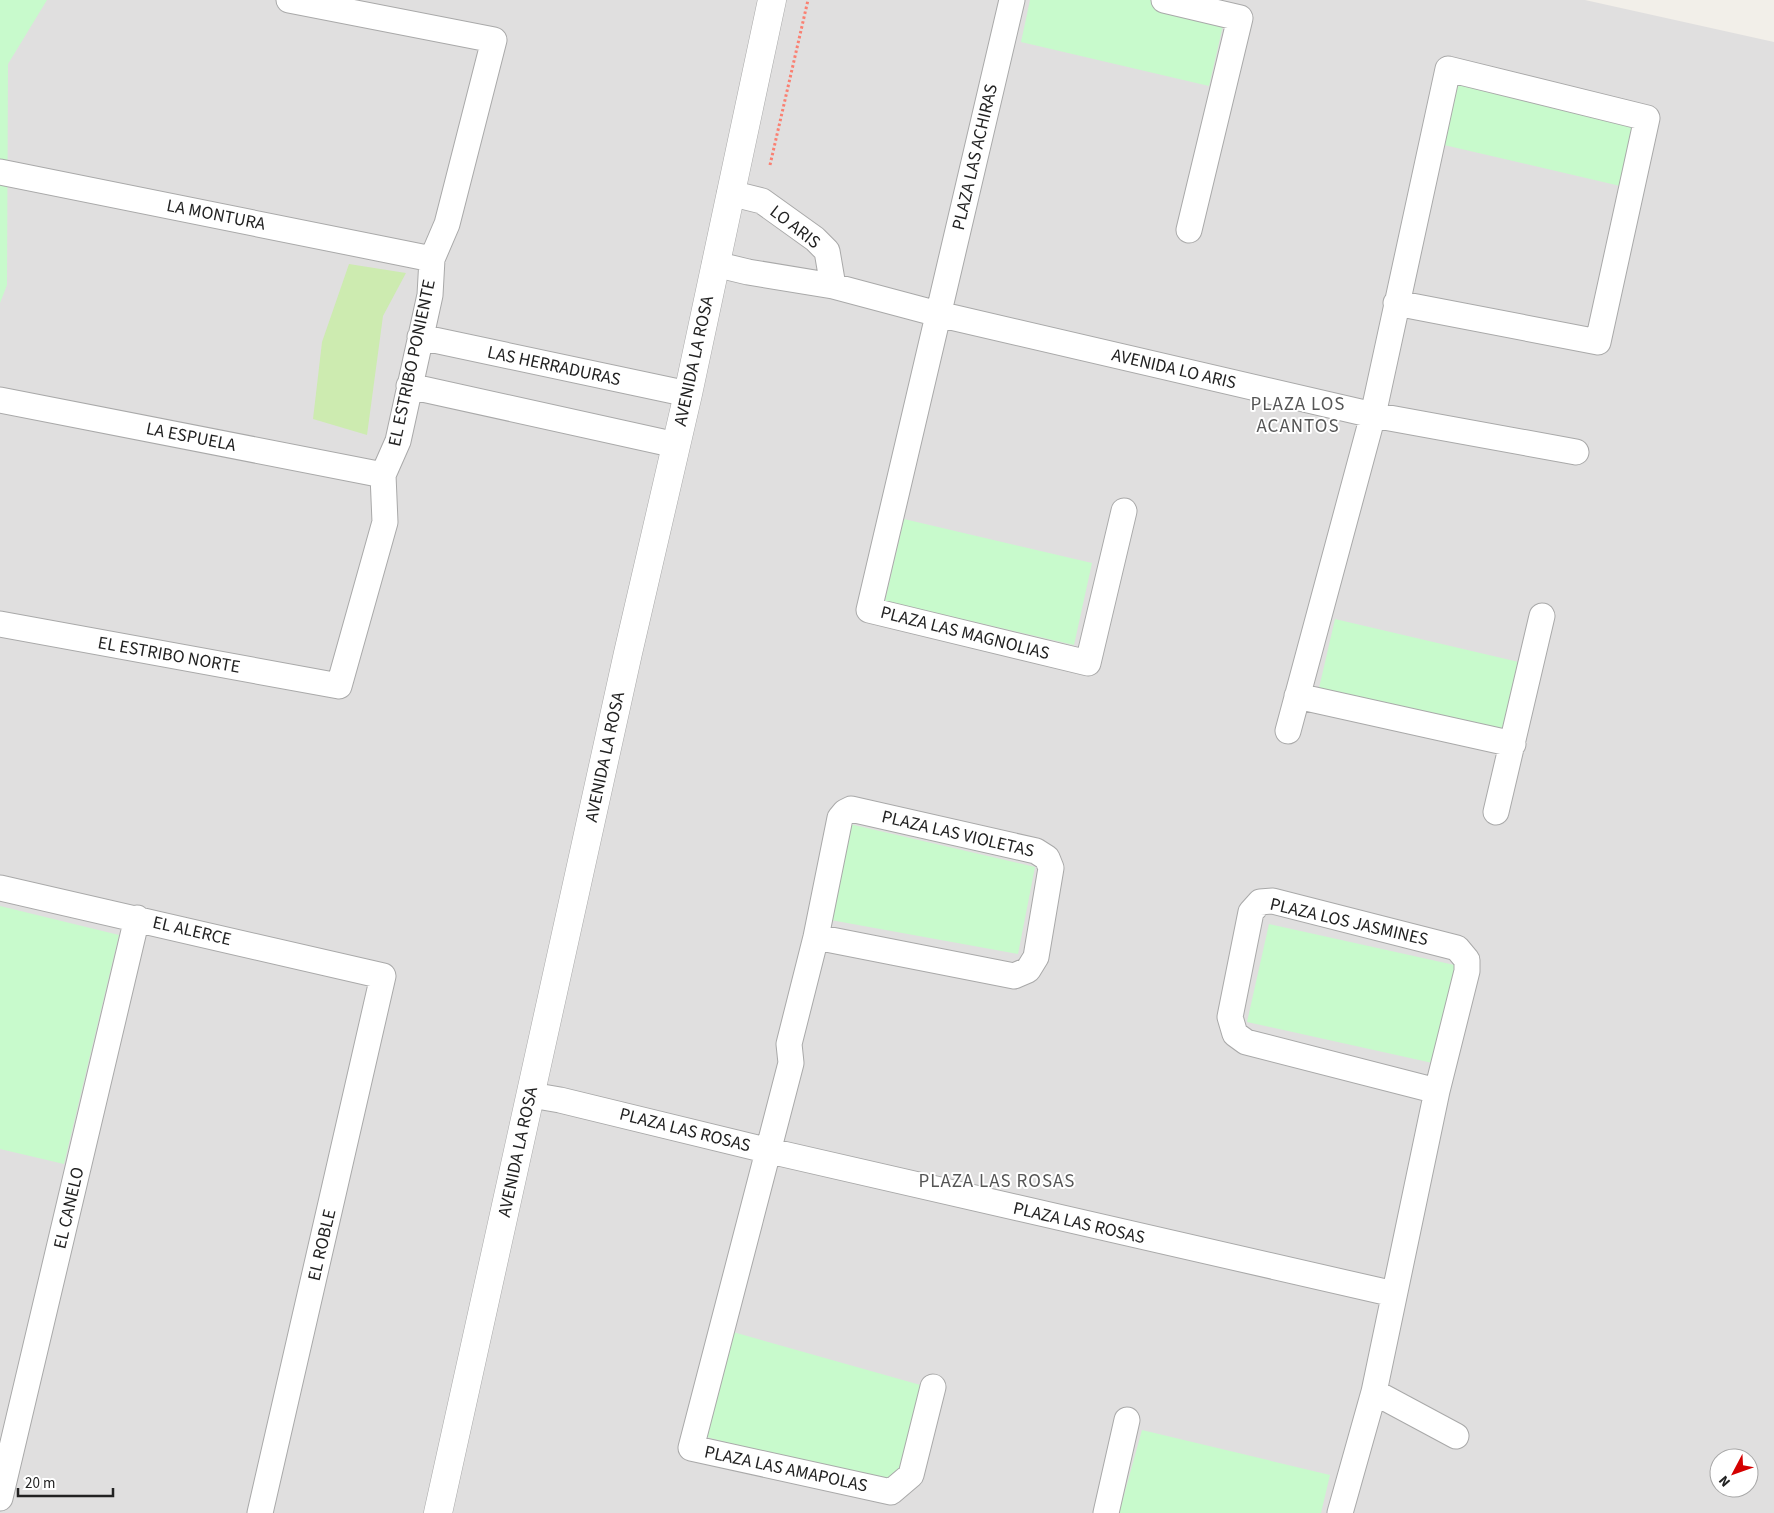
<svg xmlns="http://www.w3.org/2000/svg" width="1774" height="1513" font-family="'Source Sans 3',sans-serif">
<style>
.residential{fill:#e0dfdf;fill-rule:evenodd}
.grass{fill:#cdebb0}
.park{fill:#c8facc}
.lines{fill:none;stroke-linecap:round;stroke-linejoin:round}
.minor-casing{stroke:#a9a9a9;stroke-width:27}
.tertiary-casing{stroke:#a9a9a9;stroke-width:29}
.path{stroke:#fa8072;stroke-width:3;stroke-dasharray:2.5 2.5;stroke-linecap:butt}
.minor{stroke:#fff;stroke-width:25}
.tertiary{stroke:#fff;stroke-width:28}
.labels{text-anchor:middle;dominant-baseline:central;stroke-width:4;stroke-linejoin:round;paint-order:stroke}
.street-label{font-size:18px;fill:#222;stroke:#fff}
.neighbourhood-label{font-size:19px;letter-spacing:1px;fill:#555;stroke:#fff}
</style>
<rect width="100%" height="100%" fill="#f2efe9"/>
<!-- residential -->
<path class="residential" d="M0,0H1585L1774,42V1513H0ZM1719,1458H1749V1488H1719Z"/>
<!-- grass -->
<path class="grass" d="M349,264L406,273L383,316L367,435L313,419L322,342Z"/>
<!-- park -->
<path class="park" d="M0,0H47L8,64L7,285L0,303Z
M1030,0H1211L1228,4L1209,86L1021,42Z
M1463,63L1652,107L1633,189L1444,145Z
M904,519L1092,563L1074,645L885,601Z
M1335,619L1523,663L1504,745L1316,701Z
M845,823L1035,867L1018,954L825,919Z
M0,906L119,935L64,1164L0,1149Z
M1269,924L1459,966L1437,1064L1247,1022Z
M726,1330L924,1386L901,1474L880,1483L699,1435Z
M1142,1430L1330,1475L1321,1513H1119Z"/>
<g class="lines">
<defs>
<path id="minor" d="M1012,0L869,610L1088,663L1124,511
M1164,0L1240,18L1189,230
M0,172L432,259
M730,193L762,201L815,239L827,251L833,286
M715,264L748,272L833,286L938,314L1373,415L1576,452
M420,337L688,394
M409,386L676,445
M0,400L383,475
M0,624L339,686L385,522L383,475L398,441L430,295L432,259L447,224L494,40L289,0
M1297,696L1513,744
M1288,731L1373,415L1448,69L1647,118L1598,342L1396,303
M1496,812L1542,616
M0,888L383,976L260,1513
M816,937L1014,976L1028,970L1036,957L1051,868L1047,858L1036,851L851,809L845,812L840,818L816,937L789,1044L791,1063L691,1448L891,1492L911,1475L933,1387
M1437,1091L1246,1042L1235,1034L1230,1017L1251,912L1260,902L1273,901L1457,948L1467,960V971L1437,1091L1374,1392L1456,1436
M531,1095L560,1100L770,1151L1394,1294
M0,1498L137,918
M1106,1513L1127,1420
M1340,1513L1374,1392"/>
<path id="tertiary" d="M438,1513L628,653L688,394L772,0"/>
</defs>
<!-- minor casing -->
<use href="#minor" class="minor-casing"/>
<!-- tertiary casing -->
<use href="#tertiary" class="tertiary-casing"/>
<!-- path -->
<path class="path" d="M770,165L808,0"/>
<!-- minor -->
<use href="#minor" class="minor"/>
<!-- tertiary -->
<use href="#tertiary" class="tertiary"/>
</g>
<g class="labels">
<!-- street labels -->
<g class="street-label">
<text transform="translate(975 157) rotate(-77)">PLAZA LAS ACHIRAS</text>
<text transform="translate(216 215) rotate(11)">LA MONTURA</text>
<text transform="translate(795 227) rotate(38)">LO ARIS</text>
<text transform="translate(694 361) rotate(-78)">AVENIDA LA ROSA</text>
<text transform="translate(412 363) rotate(-78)">EL ESTRIBO PONIENTE</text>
<text transform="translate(554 366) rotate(12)">LAS HERRADURAS</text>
<text transform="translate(1174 369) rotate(13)">AVENIDA LO ARIS</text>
<text transform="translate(191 437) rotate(11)">LA ESPUELA</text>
<text transform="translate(965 633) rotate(14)">PLAZA LAS MAGNOLIAS</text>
<text transform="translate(169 655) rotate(10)">EL ESTRIBO NORTE</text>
<text transform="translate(605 757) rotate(-78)">AVENIDA LA ROSA</text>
<text transform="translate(958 834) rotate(13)">PLAZA LAS VIOLETAS</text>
<text transform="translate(1349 922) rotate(13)">PLAZA LOS JASMINES</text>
<text transform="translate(192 931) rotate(13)">EL ALERCE</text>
<text transform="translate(685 1130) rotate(14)">PLAZA LAS ROSAS</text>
<text transform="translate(518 1152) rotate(-78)">AVENIDA LA ROSA</text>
<text transform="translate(69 1208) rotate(-77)">EL CANELO</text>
<text transform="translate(1079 1223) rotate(13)">PLAZA LAS ROSAS</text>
<text transform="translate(322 1245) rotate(-77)">EL ROBLE</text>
<text transform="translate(786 1469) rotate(12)">PLAZA LAS AMAPOLAS</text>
</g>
<!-- neighbourhood labels -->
<g class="neighbourhood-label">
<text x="1298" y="404">PLAZA LOS<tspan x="1298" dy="22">ACANTOS</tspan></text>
<text x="997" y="1181">PLAZA LAS ROSAS</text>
</g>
</g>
<!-- north arrow -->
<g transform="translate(1734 1473) rotate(229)"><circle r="24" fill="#ffffff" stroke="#a7a7a7"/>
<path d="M0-4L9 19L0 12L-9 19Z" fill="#d40000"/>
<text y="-8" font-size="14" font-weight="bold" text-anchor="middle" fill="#222222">N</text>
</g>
<!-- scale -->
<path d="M18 1488v8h95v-8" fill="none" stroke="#222222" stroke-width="2.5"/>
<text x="25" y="1488" font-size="15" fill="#222222" stroke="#ffffff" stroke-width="4" paint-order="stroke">20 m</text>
</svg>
